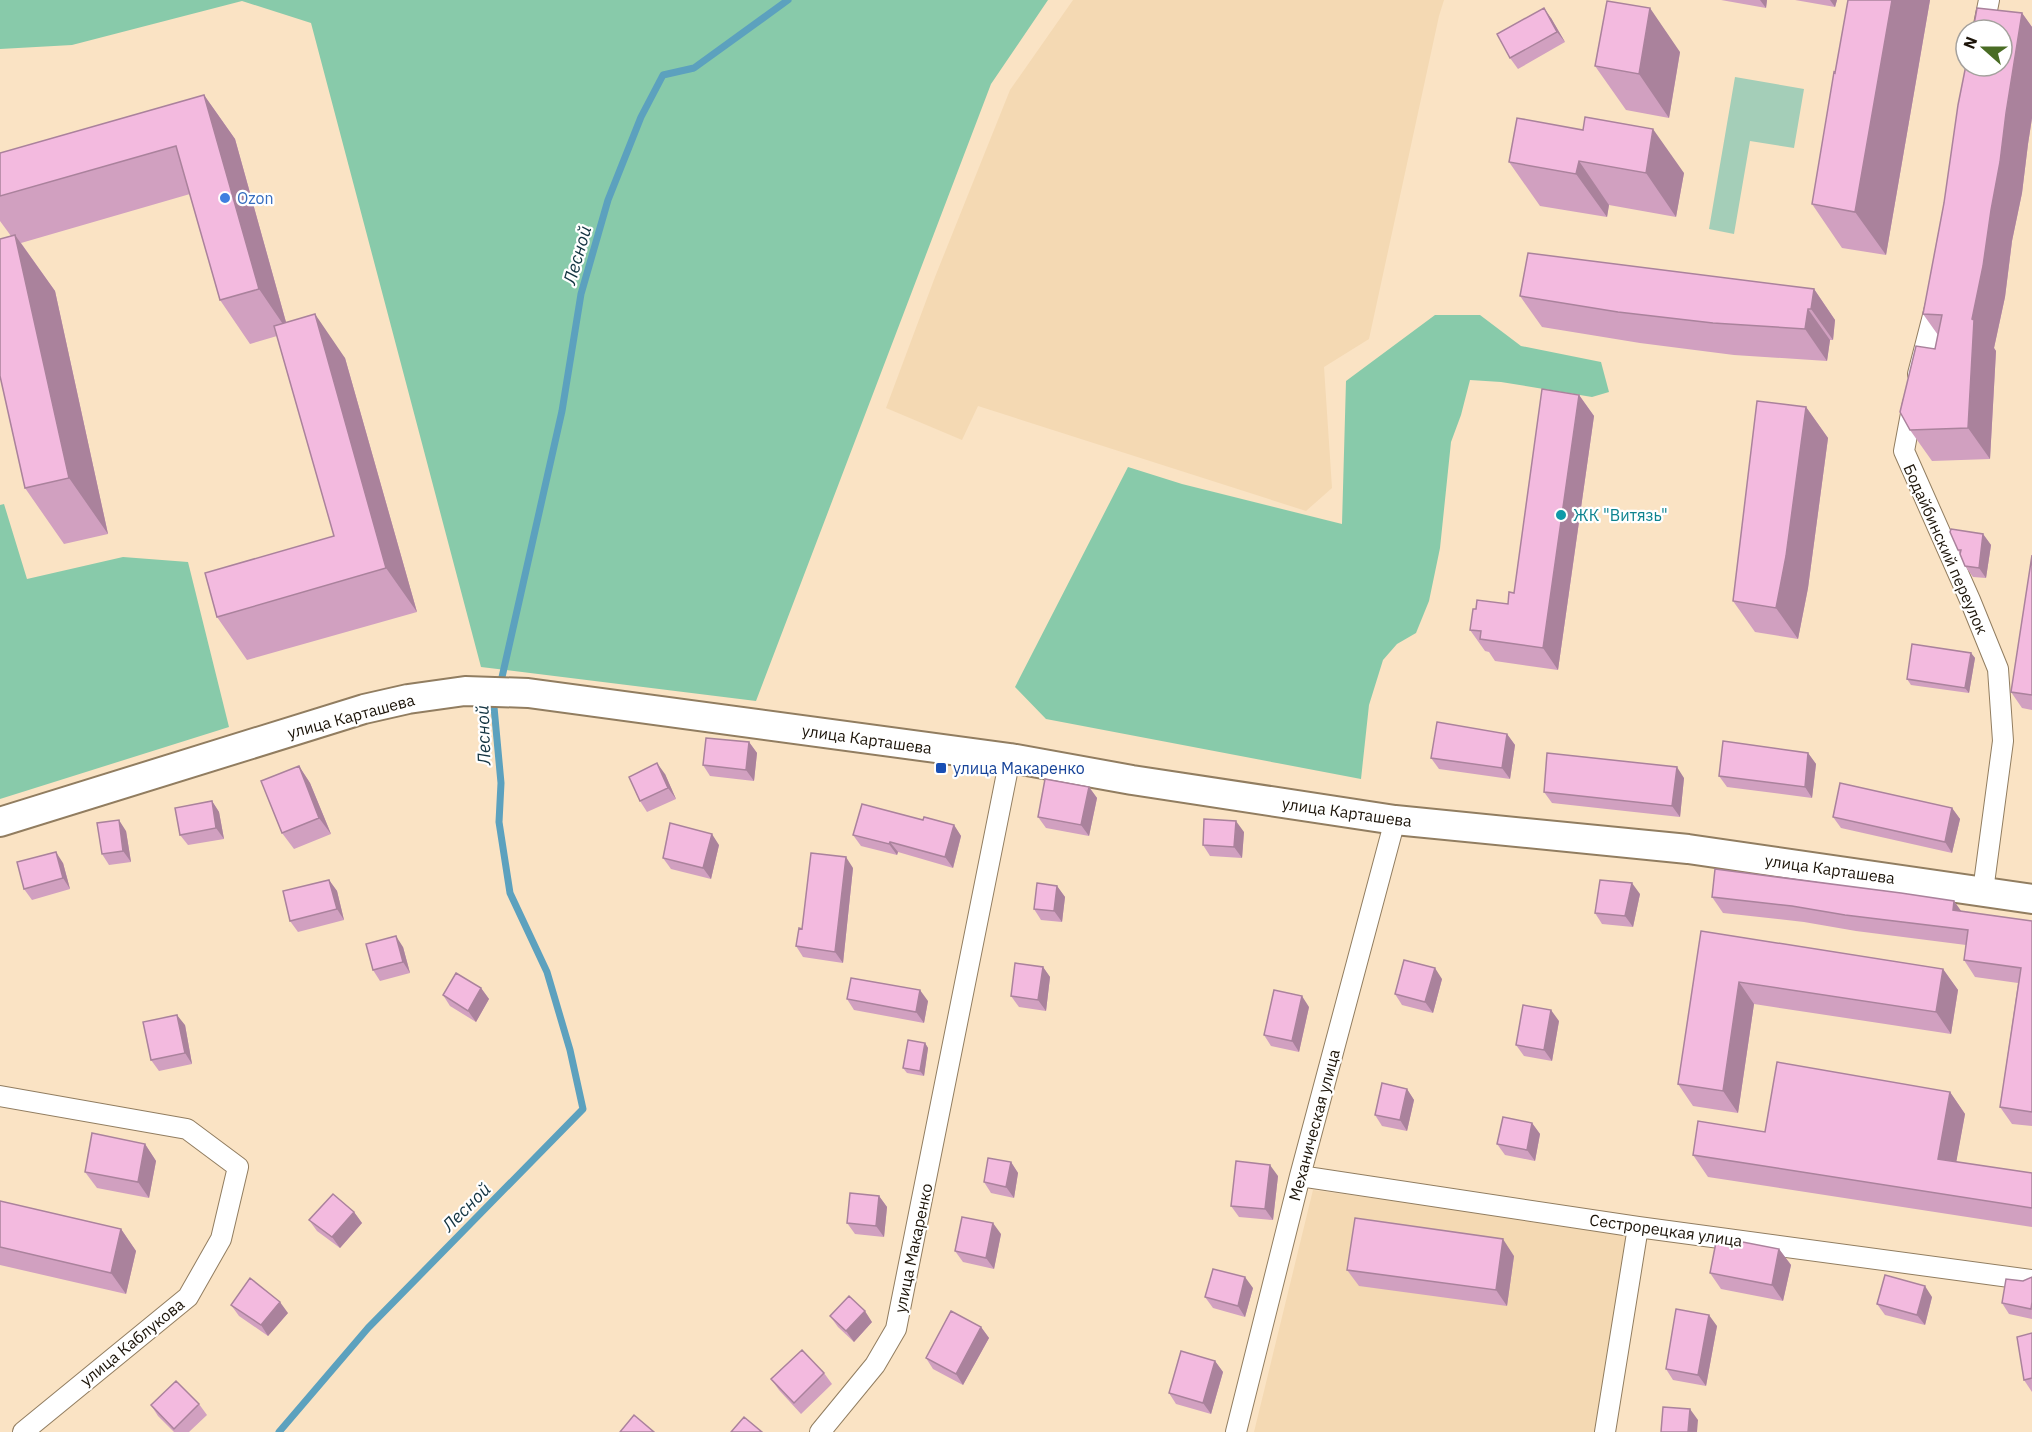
<svg xmlns="http://www.w3.org/2000/svg" width="2032" height="1432" font-family="'IBM Plex Sans',sans-serif">
<style>
.built{fill:#f4d9b3}
.green{fill:#a4ceb8}
.forest{fill:#88caaa}
.lines{fill:none;stroke-linecap:round;stroke-linejoin:round}
.stream{stroke:#5ca1be;stroke-width:7}
.minor-casing{stroke:#917d60;stroke-width:22}
.secondary-casing{stroke:#917d60;stroke-width:32}
.minor{stroke:#fff;stroke-width:20}
.secondary{stroke:#fff;stroke-width:28}
.wall{fill:#d1a0c0}
.shaded-wall{fill:#aa829c}
.building{fill:#f3badf;stroke:#aa829c;stroke-width:1.5}
.shop-dot{fill:#3f7fe0;stroke:#fff;stroke-width:2}
.culture-dot{fill:#0f9aa8;stroke:#fff;stroke-width:2}
.transit-dot{fill:#1a4fb4;stroke:#fff;stroke-width:2}
.labels{text-anchor:middle;dominant-baseline:central;stroke-width:4.5;stroke-linejoin:round;paint-order:stroke}
.shop-label{font-size:16px;fill:#366cbe;stroke:#fff;text-anchor:start}
.culture-label{font-size:16px;fill:#0d838f;stroke:#fff;text-anchor:start}
.street-label{font-size:16px;fill:#1c1409;stroke:#fff}
.transit-label{font-size:16px;fill:#164399;stroke:#fff;text-anchor:start}
.water-label{font-size:18px;font-style:italic;fill:#123340;stroke:#fff}
</style>
<rect width="100%" height="100%" fill="#fae3c4"/>
<!-- built -->
<path class="built" d="M1073,0H1444L1439,16L1369,339L1324,367L1332,488L1306,511L978,406L962,440L886,408L935,277L1010,90Z
M1313,1190L1632,1233L1600,1432H1254Z"/>
<!-- green -->
<path class="green" d="M1735,77L1804,89L1794,148L1750,141L1734,234L1709,229Z"/>
<!-- forest -->
<path class="forest" d="M0,0H1048L991,84L756,701L481,667L311,23L242,1L72,45L0,49Z
M1435,315H1480L1521,346L1601,362L1609,392L1592,397L1501,382L1470,380L1461,415L1451,442L1440,548L1429,601L1416,633L1397,644L1383,660L1369,705L1361,779L1046,719L1015,687L1128,467L1182,484L1342,524L1346,381Z
M4,504L27,579L123,557L188,562L229,727L0,799V505Z"/>
<g class="lines">
<!-- stream -->
<path class="stream" d="M500,686L562,411L581,294L608,200L641,117L663,75L694,68L788,0
M279,1432L368,1328L583,1109L570,1050L547,972L510,893L499,822L501,783L494,707L496,700"/>
<defs>
<path id="minor" d="M1983,30L1989,0
M1918,374L1937,300
M1913,403L1904,451L1970,600L1998,669L2003,741L1983,891
M0,1096L187,1129L238,1167L221,1239L188,1297L23,1432
M1300,1176L1638,1227L2032,1280
M820,1432L875,1365L896,1329L1010,758
M1236,1432L1300,1176L1395,820
M1605,1432L1638,1227"/>
<path id="secondary" d="M0,822L364,709L408,699L465,691L528,693L1010,758L1132,780L1395,820L1688,849L2032,899"/>
</defs>
<!-- minor casing -->
<use href="#minor" class="minor-casing"/>
<!-- secondary casing -->
<use href="#secondary" class="secondary-casing"/>
<!-- minor -->
<use href="#minor" class="minor"/>
<!-- secondary -->
<use href="#secondary" class="secondary"/>
</g>
<!-- wall -->
<path class="wall" d="M1721,0H1767L1766,8Z
M1795,0H1837L1835,7Z
M1848,0H1930L1886,255L1842,248L1812,204Z
M2022,13L2032,27V118L2028,144L2022,193L2012,241L2005,297L1994,348L1996,351L1990,459L1932,461L1910,430L1935,349L1938,335L1923,314L1944,203Z
M1551,18L1565,42L1518,69L1510,58Z
M1680,52L1669,118L1626,110L1595,66Z
M204,95L235,139L286,322L345,358L417,612L247,660L217,617L334,536L277,336L250,344L220,300L190,194L21,243L55,291L108,534L64,544L25,488L11,236L0,221V153Z
M1583,130L1684,173L1676,217L1609,205L1607,217L1540,206L1509,162Z
M1814,289L1835,320L1833,340H1830L1827,361L1734,355L1640,343L1542,327L1520,296Z
M1579,395L1594,416L1558,670L1495,661L1489,652L1485,651L1470,630L1476,609L1508,604L1514,593Z
M1806,407L1828,438L1808,588L1798,639L1755,632L1733,601Z
M1983,534L1991,545L1986,578L1973,577L1965,566L1958,550Z
M2032,555V710L2022,708L2011,692Z
M1971,653L1975,658L1969,693L1911,685L1907,679Z
M1507,734L1515,745L1510,779L1439,769L1431,758Z
M749,742L757,753L754,781L710,776L703,765Z
M1808,753L1816,764L1812,798L1727,787L1719,776Z
M299,766L310,783L331,834L294,849L282,833Z
M665,774L676,799L647,812L640,801Z
M1684,778L1680,817L1552,803L1544,792Z
M1089,787L1097,798L1089,836L1046,828L1038,817Z
M212,801L219,812L224,839L188,845L180,835Z
M1952,808L1960,819L1952,853L1841,828L1833,817Z
M954,825L961,836L953,868L898,852L897,855L861,846L853,835Z
M126,831L131,862L109,865L102,854Z
M1244,832L1242,858L1210,856L1203,845Z
M719,845L711,879L671,869L663,858Z
M63,863L70,889L32,900L24,889Z
M853,868L843,963L803,957L796,946L802,929Z
M329,880L337,891L344,920L298,932L290,921Z
M1057,886L1065,897L1062,922L1041,920L1034,909Z
M1640,894L1633,927L1602,924L1595,913Z
M1712,897L1954,901L1961,911L2032,921V1126L2012,1124L2000,1107L2018,983L1975,977L1964,960L1966,945L1856,931L1804,922L1723,913Z
M1701,931L1943,969L1958,990L1951,1034L1754,1004L1738,1113L1693,1106L1678,1084Z
M403,947L410,973L380,981L373,970Z
M1043,967L1050,977L1046,1011L1019,1007L1011,996Z
M1442,979L1433,1013L1402,1005L1395,994Z
M481,988L489,999L476,1022L450,1006L443,995Z
M847,999L928,1001L924,1023L854,1010Z
M1309,1007L1299,1052L1271,1046L1264,1035Z
M1559,1021L1552,1061L1524,1056L1516,1045Z
M185,1025L192,1064L159,1071L151,1060Z
M925,1043L928,1048L924,1076L907,1073L903,1068Z
M1407,1089L1414,1100L1407,1131L1382,1126L1375,1115Z
M1950,1092L1965,1114L1956,1162L2032,1173V1227L1708,1177L1693,1155L1765,1132Z
M1532,1123L1540,1134L1535,1161L1505,1155L1497,1144Z
M145,1144L156,1161L149,1198L97,1188L85,1172Z
M1011,1162L1018,1173L1014,1198L991,1193L984,1182Z
M1278,1176L1273,1220L1239,1217L1231,1206Z
M879,1196L887,1207L884,1237L855,1234L847,1223Z
M0,1201L121,1229L136,1251L126,1294L0,1265Z
M354,1212L362,1223L340,1248L317,1231L309,1220Z
M1001,1234L994,1269L963,1262L955,1251Z
M1779,1249L1791,1265L1783,1301L1721,1289L1710,1273Z
M1514,1256L1507,1306L1359,1286L1347,1270Z
M2032,1277V1319L2009,1314L2002,1303L2023,1281Z
M1253,1288L1245,1317L1213,1308L1205,1297Z
M1932,1297L1925,1325L1885,1315L1877,1304Z
M231,1305L288,1313L268,1336L239,1316Z
M830,1316L872,1322L854,1342L838,1327Z
M1717,1326L1706,1386L1673,1380L1666,1369Z
M981,1327L989,1338L963,1385L933,1369L926,1358Z
M2032,1333V1392L2024,1380Z
M1215,1361L1223,1372L1211,1414L1176,1404L1169,1393Z
M824,1373L832,1384L801,1414L779,1390L771,1379Z
M199,1404L207,1415L189,1432H174L158,1416L151,1405Z"/>
<!-- shaded-wall -->
<path class="shaded-wall" d="M1760,0H1767L1766,8Z
M1830,0H1837L1835,7Z
M1892,0H1930L1886,255L1855,212Z
M1544,8L1551,18L1565,42L1557,32Z
M1650,8L1680,52L1669,118L1639,74Z
M2022,13L2032,27V118L2028,144L2022,193L2012,241L2005,297L1994,348L1996,351L1990,459L1968,428L1972,319L1991,210Z
M204,95L235,139L289,333L259,289Z
M1653,129L1684,173L1676,217L1646,173Z
M1579,161L1609,205L1607,217L1576,174Z
M15,235L55,291L108,534L69,478Z
M1814,289L1835,320L1833,340L1811,309Z
M1808,309L1830,340L1827,361L1805,329Z
M315,314L345,358L417,612L386,568Z
M1579,395L1594,416L1558,670L1543,648Z
M1806,407L1828,438L1808,588L1798,639L1776,608Z
M1983,534L1991,545L1986,578L1979,568Z
M1971,653L1975,658L1969,693L1965,688Z
M1507,734L1515,745L1510,779L1502,768Z
M749,742L757,753L754,781L746,770Z
M1808,753L1816,764L1812,798L1805,787Z
M657,763L665,774L676,799L668,788Z
M299,766L310,783L331,834L319,818Z
M1677,767L1684,778L1680,817L1672,806Z
M1089,787L1097,798L1089,836L1081,825Z
M212,801L219,812L224,839L216,828Z
M1952,808L1960,819L1952,853L1945,842Z
M119,820L126,831L131,862L123,851Z
M1236,821L1244,832L1242,858L1234,847Z
M954,825L961,836L953,868L945,857Z
M712,834L719,845L711,879L703,868Z
M890,842L898,852L897,855L889,844Z
M56,852L63,863L70,889L63,878Z
M846,857L853,868L843,963L835,952Z
M329,880L337,891L344,920L337,909Z
M1632,883L1640,894L1633,927L1625,916Z
M1057,886L1065,897L1062,922L1054,911Z
M1954,901L1966,918L1953,910Z
M396,936L403,947L410,973L403,962Z
M1043,967L1050,977L1046,1011L1038,1000Z
M1435,968L1442,979L1433,1013L1425,1002Z
M1943,969L1958,990L1951,1034L1936,1012Z
M1739,982L1754,1004L1738,1113L1723,1091Z
M481,988L489,999L476,1022L468,1011Z
M920,990L928,1001L924,1023L916,1012Z
M1302,996L1309,1007L1299,1052L1292,1041Z
M1551,1010L1559,1021L1552,1061L1544,1050Z
M177,1015L185,1025L192,1064L185,1053Z
M925,1043L928,1048L924,1076L920,1071Z
M1407,1089L1414,1100L1407,1131L1400,1120Z
M1950,1092L1965,1114L1953,1180L1938,1159Z
M1532,1123L1540,1134L1535,1161L1527,1150Z
M145,1144L156,1161L149,1198L138,1182Z
M1011,1162L1018,1173L1014,1198L1006,1187Z
M1270,1165L1278,1176L1273,1220L1265,1209Z
M879,1196L887,1207L884,1237L876,1226Z
M354,1212L362,1223L340,1248L332,1237Z
M993,1223L1001,1234L994,1269L986,1258Z
M121,1229L136,1251L126,1294L111,1273Z
M1503,1239L1514,1256L1507,1306L1496,1290Z
M1779,1249L1791,1265L1783,1301L1772,1285Z
M1245,1277L1253,1288L1245,1317L1238,1306Z
M1925,1286L1932,1297L1925,1325L1917,1315Z
M280,1302L288,1313L268,1336L261,1325Z
M865,1311L872,1322L854,1342L846,1331Z
M1709,1315L1717,1326L1706,1386L1698,1375Z
M981,1327L989,1338L963,1385L956,1374Z
M1215,1361L1223,1372L1211,1414L1203,1403Z
M1690,1409L1698,1420L1697,1432H1688Z"/>
<!-- building -->
<path class="building" d="M1848,0H1892L1855,212L1812,204L1834,72L1835,73Z
M1607,1L1650,8L1639,74L1595,66Z
M1544,8L1557,32L1510,58L1497,34Z
M1977,8L2022,13L2006,113L2000,162L1991,210L1983,266L1972,319L1974,320L1968,428L1910,430L1900,412L1916,346L1935,349L1942,315L1923,314L1944,203L1958,105L1966,65V66H2002V30H1973Z
M204,95L259,289L220,300L176,146L0,196V153Z
M1585,117L1653,129L1646,173L1579,161L1576,174L1509,162L1517,118L1583,130Z
M15,235L69,478L25,488L0,376V239Z
M1528,253L1814,289L1811,309H1808L1805,329L1713,323L1618,312L1520,296Z
M315,314L386,568L217,617L205,573L334,536L274,326Z
M1542,389L1579,395L1543,648L1480,639L1481,631L1470,630L1473,609H1476L1477,600L1508,604L1509,592L1514,593Z
M1757,401L1806,407L1786,556L1776,608L1733,601Z
M1951,529L1983,534L1979,568L1965,566L1960,554L1961,550H1958L1950,532Z
M2032,555V695L2011,692Z
M1912,644L1971,653L1965,688L1907,679Z
M1437,722L1507,734L1502,768L1431,758Z
M706,738L749,742L746,770L703,765Z
M1723,741L1808,753L1805,787L1719,776Z
M1547,753L1677,767L1672,806L1544,792Z
M657,763L668,788L640,801L629,777Z
M299,766L319,818L282,833L261,781Z
M1045,779L1089,787L1081,825L1038,817Z
M1840,783L1952,808L1945,842L1833,817Z
M212,801L216,828L180,835L175,808Z
M862,804L923,820L924,817L954,825L945,857L890,842L889,844L853,835Z
M1204,819L1236,821L1234,847L1203,845Z
M119,820L123,851L102,854L97,823Z
M670,823L712,834L703,868L663,858Z
M56,852L63,878L24,889L17,862Z
M811,853L846,857L835,952L796,946L799,928L802,929Z
M1715,869L1901,893L1954,901L1953,910L2032,921V1112L2000,1107L2021,968L1964,960L1968,930L1845,915L1792,906L1712,897Z
M329,880L337,909L290,921L283,891Z
M1600,880L1632,883L1625,916L1595,913Z
M1037,883L1057,886L1054,911L1034,909Z
M1701,931L1943,969L1936,1012L1739,982L1723,1091L1678,1084Z
M396,936L403,962L373,970L366,944Z
M1404,960L1435,968L1425,1002L1395,994Z
M1015,963L1043,967L1038,1000L1011,996Z
M456,973L481,988L468,1011L443,995Z
M851,978L920,990L916,1012L847,999Z
M1274,990L1302,996L1292,1041L1264,1035Z
M1523,1005L1551,1010L1544,1050L1516,1045Z
M177,1015L185,1053L151,1060L143,1022Z
M908,1040L925,1043L920,1071L903,1068Z
M1777,1062L1950,1092L1938,1159L2032,1173V1208L1693,1155L1698,1121L1765,1132Z
M1382,1083L1407,1089L1400,1120L1375,1115Z
M1503,1117L1532,1123L1527,1150L1497,1144Z
M92,1133L145,1144L138,1182L85,1172Z
M988,1158L1011,1162L1006,1187L984,1182Z
M1236,1161L1270,1165L1265,1209L1231,1206Z
M850,1193L879,1196L876,1226L847,1223Z
M333,1194L354,1212L332,1237L309,1220Z
M0,1201L121,1229L111,1273L0,1247Z
M962,1217L993,1223L986,1258L955,1251Z
M1355,1218L1503,1239L1496,1290L1347,1270Z
M1717,1237L1779,1249L1772,1285L1710,1273Z
M1213,1269L1245,1277L1238,1306L1205,1297Z
M1885,1275L1925,1286L1917,1315L1877,1304Z
M2032,1277V1302L2031,1309L2002,1303L2006,1279L2023,1281Z
M250,1278L280,1302L261,1325L231,1305Z
M849,1296L865,1311L846,1331L830,1316Z
M1676,1309L1709,1315L1698,1375L1666,1369Z
M951,1311L981,1327L956,1374L926,1358Z
M2032,1333V1378L2024,1380L2017,1337Z
M802,1350L824,1373L794,1403L771,1379Z
M1181,1351L1215,1361L1203,1403L1169,1393Z
M176,1381L199,1404L174,1429L151,1405Z
M1663,1407L1690,1409L1688,1432H1661Z
M634,1415L654,1432H620Z
M744,1417L762,1432H731Z"/>
<!-- markers -->
<circle class="shop-dot" cx="225" cy="198" r="6"/>
<circle class="culture-dot" cx="1561" cy="515" r="6"/>
<rect class="transit-dot" x="935" y="762" width="12" height="12" rx="3"/>
<g class="labels">
<!-- shop labels -->
<g class="shop-label">
<text x="237" y="198">Ozon</text>
</g>
<!-- culture labels -->
<g class="culture-label">
<text x="1573" y="515">ЖК "Витязь"</text>
</g>
<!-- street labels -->
<g class="street-label">
<text transform="translate(1946 549) rotate(66)">Бодайбинский переулок</text>
<text transform="translate(351 716) rotate(-15)">улица Карташева</text>
<text transform="translate(867 739) rotate(8)">улица Карташева</text>
<text transform="translate(1347 812) rotate(8)">улица Карташева</text>
<text transform="translate(1830 869) rotate(8)">улица Карташева</text>
<text transform="translate(1314 1125) rotate(-75)">Механическая улица</text>
<text transform="translate(1666 1230) rotate(8)">Сестрорецкая улица</text>
<text transform="translate(913 1248) rotate(-78)">улица Макаренко</text>
<text transform="translate(132 1342) rotate(-39)">улица Каблукова</text>
</g>
<!-- transit labels -->
<g class="transit-label">
<text x="953" y="768">улица Макаренко</text>
</g>
<!-- water labels -->
<g class="water-label">
<text transform="translate(577 255) rotate(-74)">Лесной</text>
<text transform="translate(483 735) rotate(-92)">Лесной</text>
<text transform="translate(466 1207) rotate(-45)">Лесной</text>
</g>
</g>
<!-- north arrow -->
<g transform="translate(1984 48) rotate(291)"><circle r="28" fill="#ffffff" stroke="#a4a19d" stroke-width="1.5"/>
<path d="M0-4.5L10 22L0 15L-10 22Z" fill="#496c24"/>
<text y="-9" font-size="16" font-weight="bold" text-anchor="middle" fill="#1c1409">N</text>
</g>
</svg>
